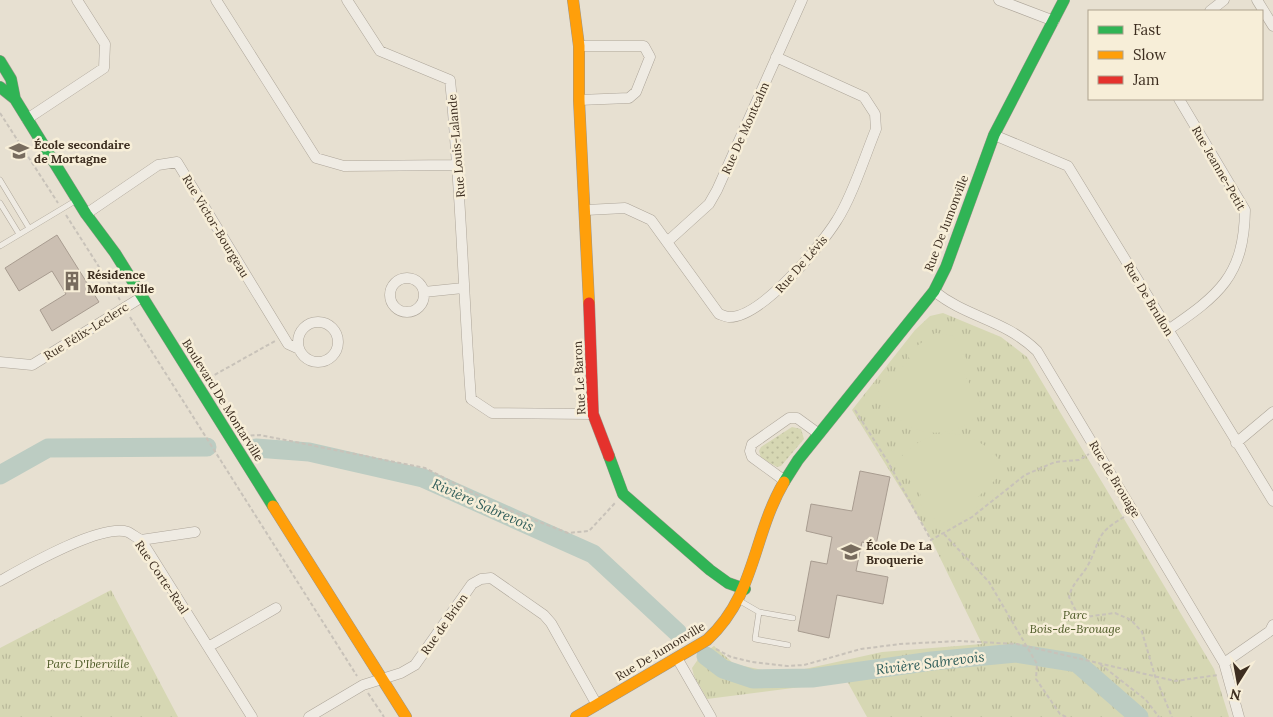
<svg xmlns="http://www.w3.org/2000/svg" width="1273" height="717" font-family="Lora,serif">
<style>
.grass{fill:url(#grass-dots)}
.park{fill:url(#park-tufts)}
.pitch{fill:#d6d7b3}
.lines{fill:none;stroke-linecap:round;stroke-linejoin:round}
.river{stroke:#bcccc2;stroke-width:19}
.building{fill:#cbbfb2;stroke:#a89c90}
.lane-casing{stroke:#ada599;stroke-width:6}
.street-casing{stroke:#ada599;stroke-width:11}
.fast-casing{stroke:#9c958a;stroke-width:12}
.slow-casing{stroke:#9c958a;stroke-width:12}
.jam-casing{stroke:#9c958a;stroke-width:12}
.path{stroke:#c8c2b9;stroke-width:2;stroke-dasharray:4 2.5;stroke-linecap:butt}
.lane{stroke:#efebe3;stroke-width:5}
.street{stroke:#efebe3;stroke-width:10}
.fast{stroke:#30b455;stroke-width:11}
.slow{stroke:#ff9f0a;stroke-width:11}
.jam{stroke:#e5322d;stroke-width:11}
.labels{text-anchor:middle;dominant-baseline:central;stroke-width:5;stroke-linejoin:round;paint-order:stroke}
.street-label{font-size:12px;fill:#3d2e20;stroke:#f7eed8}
.poi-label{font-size:12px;font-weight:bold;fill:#3d2e20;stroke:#f7eed8;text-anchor:start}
.park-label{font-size:12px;font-style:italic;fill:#4d5a26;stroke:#f7eed8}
.water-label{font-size:14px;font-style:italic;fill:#2f5d5a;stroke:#f7eed8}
</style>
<defs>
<pattern id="grass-dots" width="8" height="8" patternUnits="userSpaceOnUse" patternTransform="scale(1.25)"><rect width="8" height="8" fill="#d6d7b3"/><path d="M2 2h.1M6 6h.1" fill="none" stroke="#b9b99a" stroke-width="1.8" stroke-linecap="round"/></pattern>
<pattern id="park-tufts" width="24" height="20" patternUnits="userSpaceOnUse" patternTransform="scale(1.25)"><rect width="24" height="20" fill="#d6d7b3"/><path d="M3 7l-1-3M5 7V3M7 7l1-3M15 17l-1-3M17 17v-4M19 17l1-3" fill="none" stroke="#b9b99a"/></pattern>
</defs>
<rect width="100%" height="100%" fill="#e7e0d1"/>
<!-- grass -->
<path class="grass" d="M792,427L801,429L804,439L781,466L777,467L761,458L759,451L761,447Z"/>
<!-- park -->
<path class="park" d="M943,313L1001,337L1027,357L1214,669L1229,717H867L847,681L707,699L694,676L692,668L701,655L714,646L734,664L782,674L882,652L982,644L928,533L852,410L915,330L930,316Z
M111,590L178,717H0V648Z"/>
<!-- pitch -->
<path class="pitch" d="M936,333L953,336L972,368L964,374L985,410C944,449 898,436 876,386L911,361L906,353Z
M949,433C976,437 991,446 1006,469L978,497L982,502C951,535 944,533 916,499L921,495L896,463C911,444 925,436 949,433Z"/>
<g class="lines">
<!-- river -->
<path class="river" d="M256,448L309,452L423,478L593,554L678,633
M0,475L48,448L207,447
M706,656L723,669L753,679L812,678L932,661L1016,653L1077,663L1139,717"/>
</g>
<!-- building -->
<path class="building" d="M57,235L99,302L52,331L40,310L66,294L52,271L19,291L5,268Z
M860,471L890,477L876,545L862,542L856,571L888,577L883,604L837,595L829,638L798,631L811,561L827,564L832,537L806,531L811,504L852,511Z"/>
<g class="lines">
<defs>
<path id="lane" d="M0,180L29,228
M0,203L19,234
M0,246L75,201
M740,601L759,612L755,639L788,645
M759,612L793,618"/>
<path id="street" d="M216,0L316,158L344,166L459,165
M347,0L380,51L450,80C461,186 463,292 471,399L492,413L593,414
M999,0L1054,21
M1257,0L1273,26
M1210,11L1224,0
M579,100L629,98L636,92L650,57L644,46H579
M27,119L104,68L105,44L77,0
M994,135L1068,166L1273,501
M586,210L625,208L651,220L719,314C722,315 726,317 729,317C761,318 821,246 837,220C852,197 865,156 876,129L875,114L864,97L776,57
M86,214L158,165L177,162L288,344L299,349
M667,242L709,204L717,190L802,0
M390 295a17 17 0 1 1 34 0a17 17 0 1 1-34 0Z
M934,291C967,318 1004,319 1037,351L1224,663L1239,717
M424,292L463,288
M298 342a20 20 0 1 1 40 0a20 20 0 1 1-40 0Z
M1168,330C1219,295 1244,276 1245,210L1179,99
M0,362L32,365L142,297
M1236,443L1273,412
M785,481L752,457L750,451L752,444L789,418H797L819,434
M141,540L195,532
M0,581C25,567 101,523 128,532C132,534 137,538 141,540L252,717
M208,647L276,608
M677,658L711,717
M1224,663L1270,631L1273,625
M309,717L363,685L401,673L415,665L472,584L481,579L491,578L544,615L551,623L597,705"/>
<path id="fast" d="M0,61L11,79L15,99
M0,87L15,99L86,214L115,253L273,506
M609,456L623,494L710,570L728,583L745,589
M784,482L798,460L934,291L946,267L994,135L1064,0"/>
<path id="slow" d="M573,0L579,46V100L589,303
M273,506L406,717
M576,717L707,640C756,595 752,537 784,482"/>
<path id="jam" d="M589,303L593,414L609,456"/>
</defs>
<!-- lane casing -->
<use href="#lane" class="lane-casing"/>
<!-- street casing -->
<use href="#street" class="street-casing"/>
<!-- fast casing -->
<use href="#fast" class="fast-casing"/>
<!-- slow casing -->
<use href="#slow" class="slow-casing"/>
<!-- jam casing -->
<use href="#jam" class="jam-casing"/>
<!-- path -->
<path class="path" d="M0,113L58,203
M66,215L120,300
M130,317L357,676
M209,378L275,341
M855,410L888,462L931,540L972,517L1025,475L1055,462L1079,460L1089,454
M244,436L260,435L425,468L501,507L568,533L589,531L615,503
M1124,517C1093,535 1102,540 1087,567C1080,578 1072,584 1069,597L1076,611L1085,617L1115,613L1131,620L1142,632L1155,676L1172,717
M944,534L989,582L1037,664L1036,679L1060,714L1066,717
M716,649L731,657L752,662L787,666L804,665L861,649L900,644L960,641L1017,644L1175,681L1218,675
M1100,664L1146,700L1159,717
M368,693L384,717"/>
<!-- lane -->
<use href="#lane" class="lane"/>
<!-- street -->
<use href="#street" class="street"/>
<!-- fast -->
<use href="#fast" class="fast"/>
<!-- slow -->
<use href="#slow" class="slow"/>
<!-- jam -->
<use href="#jam" class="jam"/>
</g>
<!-- icons -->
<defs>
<symbol id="school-bare" viewBox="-9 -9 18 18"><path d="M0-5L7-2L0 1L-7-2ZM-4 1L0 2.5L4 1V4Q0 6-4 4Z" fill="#786c5e" stroke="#f7eed8" stroke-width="2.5" paint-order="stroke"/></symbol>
<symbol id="building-bare" viewBox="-9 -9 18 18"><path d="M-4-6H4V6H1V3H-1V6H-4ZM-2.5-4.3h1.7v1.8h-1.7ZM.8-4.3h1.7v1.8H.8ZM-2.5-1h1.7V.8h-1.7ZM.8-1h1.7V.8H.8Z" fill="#786c5e" stroke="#f7eed8" stroke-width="2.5" paint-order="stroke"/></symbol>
</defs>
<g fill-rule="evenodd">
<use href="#school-bare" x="5" y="137" width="28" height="28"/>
<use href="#building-bare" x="58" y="267" width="28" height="28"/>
<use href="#school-bare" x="837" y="538" width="28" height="28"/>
</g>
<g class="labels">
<!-- street labels -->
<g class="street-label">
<text transform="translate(745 128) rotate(-66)">Rue De Montcalm</text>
<text transform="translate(456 146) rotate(-95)">Rue Louis-Lalande</text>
<text transform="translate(1219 168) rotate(60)">Rue Jeanne-Petit</text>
<text transform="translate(946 223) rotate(-69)">Rue De Jumonville</text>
<text transform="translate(216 226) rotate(59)">Rue Victor-Bourgeau</text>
<text transform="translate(801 264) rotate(-49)">Rue De Lévis</text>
<text transform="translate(1149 299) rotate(59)">Rue De Brullon</text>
<text transform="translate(86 331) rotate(-32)">Rue Félix-Leclerc</text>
<text transform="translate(579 378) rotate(-93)">Rue Le Baron</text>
<text transform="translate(223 400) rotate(58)">Boulevard De Montarville</text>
<text transform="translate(1115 479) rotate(59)">Rue de Brouage</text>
<text transform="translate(162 577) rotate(56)">Rue Corte-Real</text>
<text transform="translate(444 624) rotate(-55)">Rue de Brion</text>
<text transform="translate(660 651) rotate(-31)">Rue De Jumonville</text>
</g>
<!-- poi labels -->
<g class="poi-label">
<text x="34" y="144">École secondaire<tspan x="34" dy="14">de Mortagne</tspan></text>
<text x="87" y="274">Résidence<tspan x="87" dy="14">Montarville</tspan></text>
<text x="866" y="545">École De La<tspan x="866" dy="14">Broquerie</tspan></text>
</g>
<!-- park labels -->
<g class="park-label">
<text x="1075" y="614">Parc<tspan x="1075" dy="14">Bois-de-Brouage</tspan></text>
<text x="88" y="663">Parc D'Iberville</text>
</g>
<!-- water labels -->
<g class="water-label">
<text transform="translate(483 505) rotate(24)">Rivière Sabrevois</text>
<text transform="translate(930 663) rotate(-7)">Rivière Sabrevois</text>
</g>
</g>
<!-- legend -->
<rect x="1088" y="10" width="175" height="90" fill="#f7eed8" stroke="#ada18e"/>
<rect x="1098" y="26" width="25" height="8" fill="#30b455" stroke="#ada18e"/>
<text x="1133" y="35" font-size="15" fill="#3d2e20">Fast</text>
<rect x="1098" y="51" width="25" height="8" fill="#ff9f0a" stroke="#ada18e"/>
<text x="1133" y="60" font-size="15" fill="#3d2e20">Slow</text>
<rect x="1098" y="76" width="25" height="8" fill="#e5322d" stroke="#ada18e"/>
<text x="1133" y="85" font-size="15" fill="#3d2e20">Jam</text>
<!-- north arrow -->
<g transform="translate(1238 682) rotate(191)" stroke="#f7eed8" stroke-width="4" paint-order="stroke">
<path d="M0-4L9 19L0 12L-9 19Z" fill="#3d2e20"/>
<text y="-8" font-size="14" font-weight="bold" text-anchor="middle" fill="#3d2e20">N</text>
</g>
</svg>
